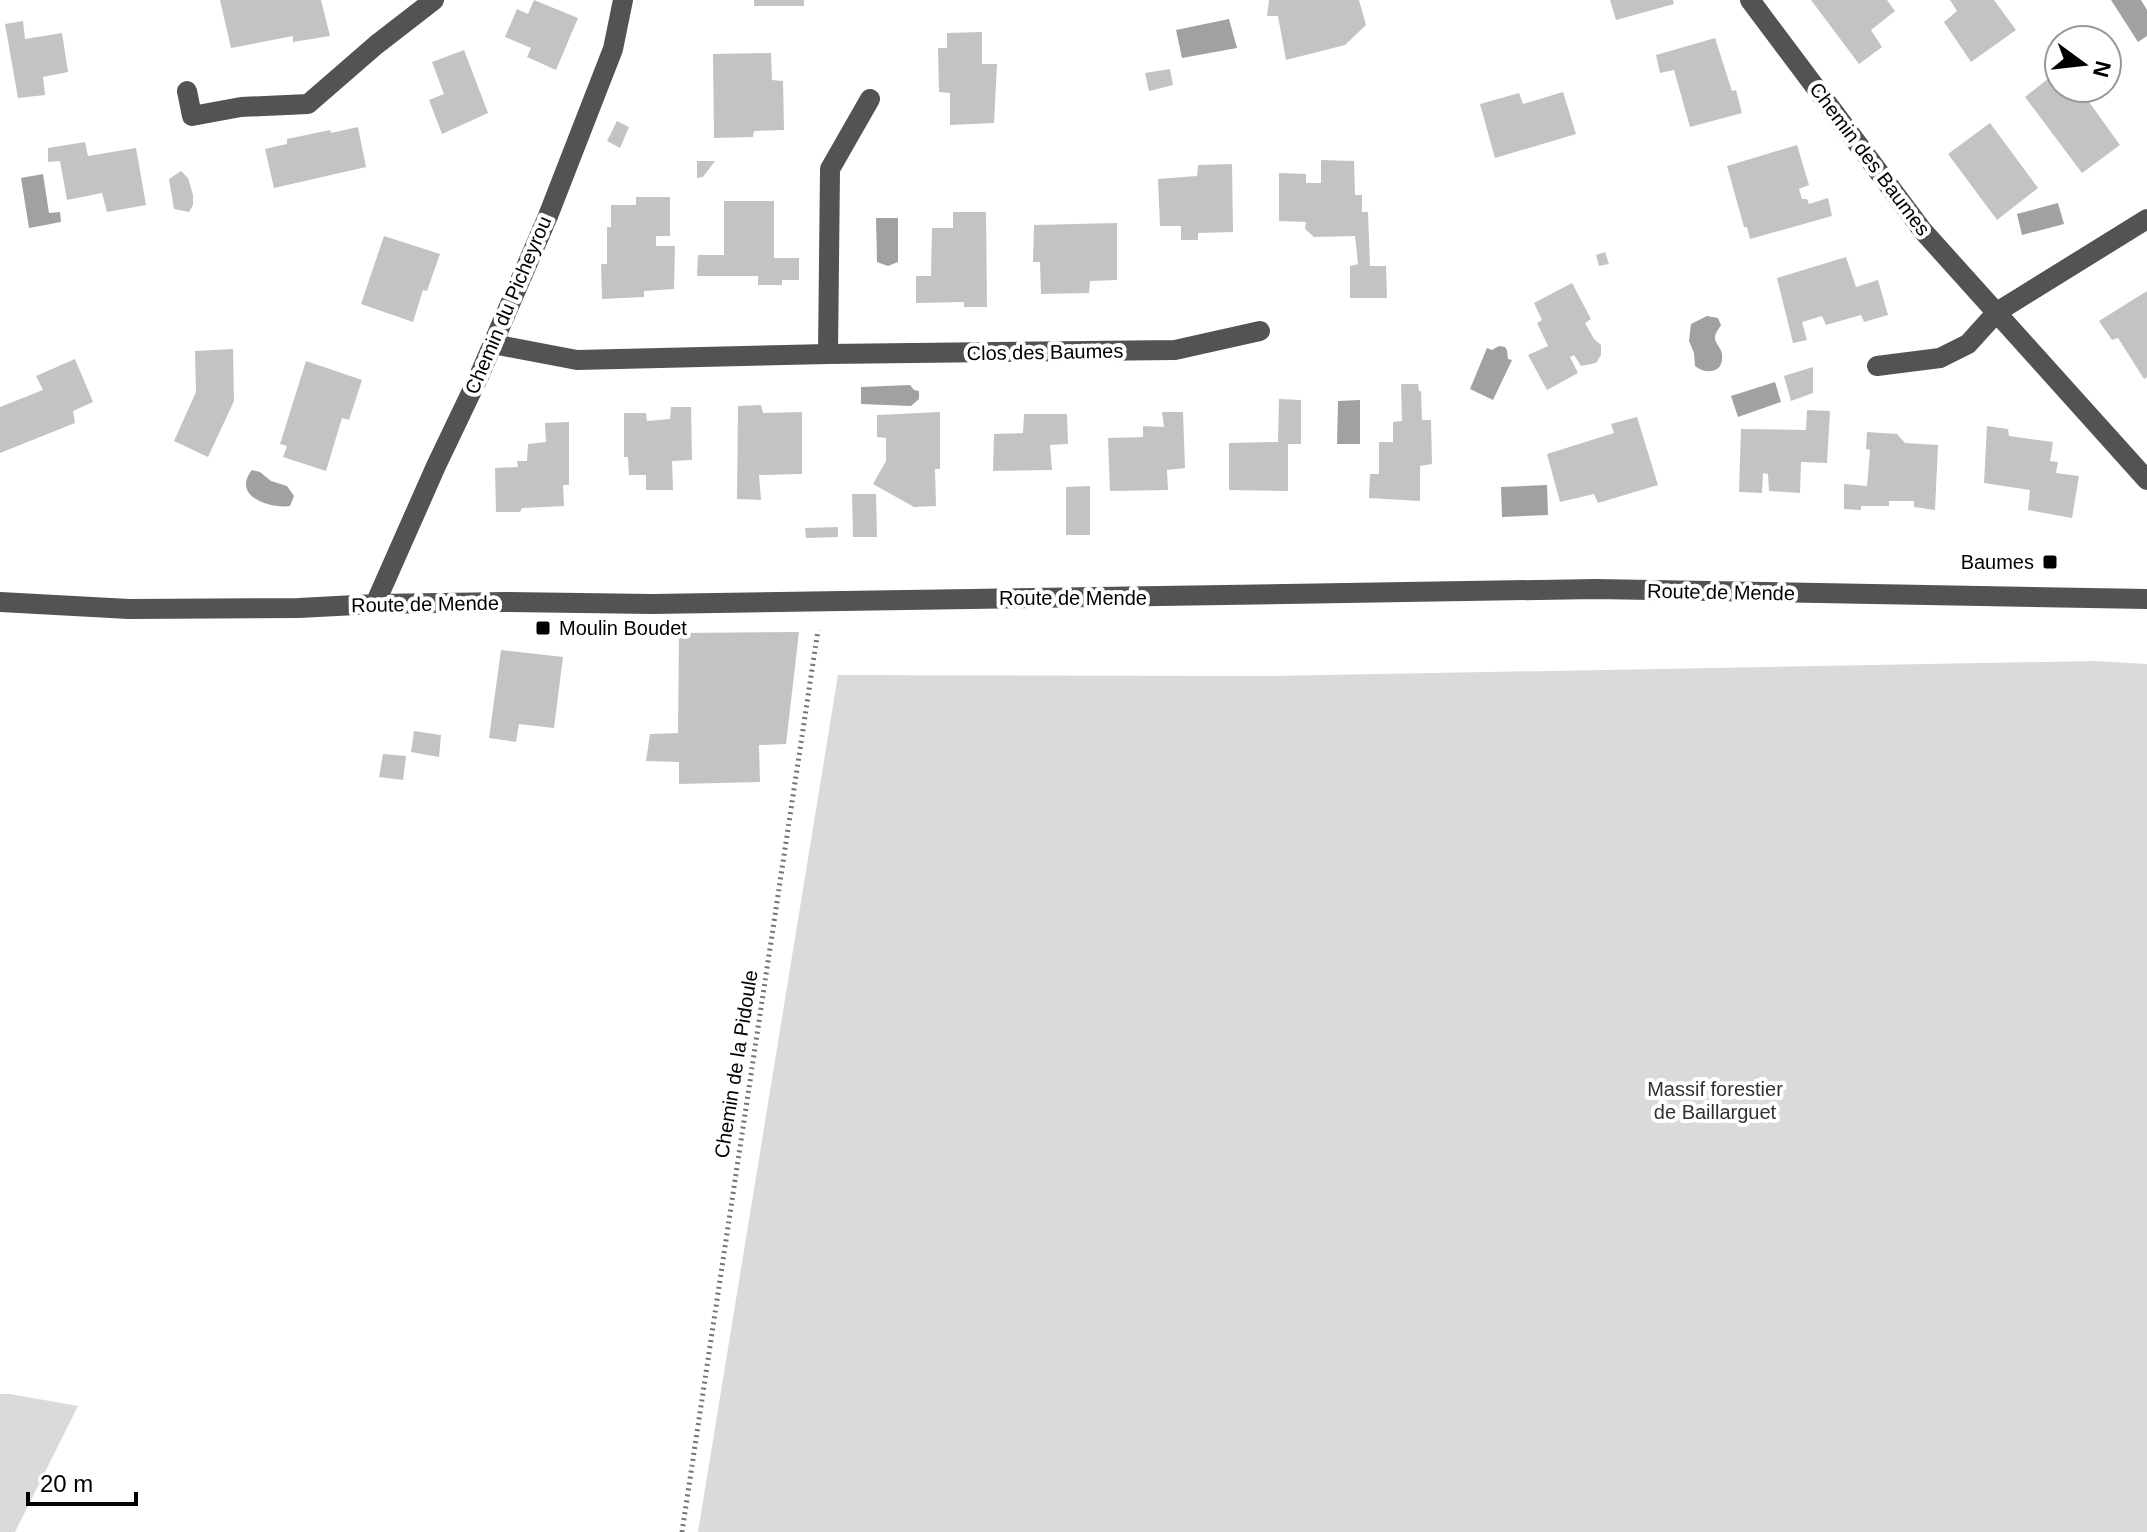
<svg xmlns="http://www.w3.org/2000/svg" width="2147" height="1532" font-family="Helvetica,sans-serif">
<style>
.green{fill:#dadada}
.water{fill:#a1a1a1}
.building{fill:#c3c3c3}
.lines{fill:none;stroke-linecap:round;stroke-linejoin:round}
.path{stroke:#757575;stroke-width:5;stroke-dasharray:2 4;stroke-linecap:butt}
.minor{stroke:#535353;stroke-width:20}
.poi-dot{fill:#000;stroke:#fff;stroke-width:3}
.labels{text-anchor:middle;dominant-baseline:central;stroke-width:8;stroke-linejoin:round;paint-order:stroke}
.street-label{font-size:20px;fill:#000;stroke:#fff}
.poi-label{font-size:20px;fill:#000;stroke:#fff;text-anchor:end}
.park-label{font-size:20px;fill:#313131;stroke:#fff}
</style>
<rect width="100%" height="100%" fill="#fff"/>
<!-- green -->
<path class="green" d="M2095,661L2147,664V1532H698L838,675L1270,676Z
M0,1394H10L78,1406L15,1532H0Z"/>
<!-- water -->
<path class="water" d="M2111,0H2141L2147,10V36L2138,42Z
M1229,19L1237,48L1182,58L1176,30Z
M43,174L49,213L60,212L61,222L29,228L21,178Z
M2058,203L2064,224L2022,235L2017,214Z
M876,218H898V262L888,266L877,262Z
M1707,316L1718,318L1721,325C1719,329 1715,333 1715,337C1714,343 1722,348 1722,355C1724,373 1706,375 1695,366L1694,353L1689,341L1691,324Z
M1499,346L1505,347L1507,350L1508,359L1512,360L1493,400L1470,389L1487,348L1492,350Z
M1775,382L1781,402L1738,417L1731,396Z
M910,385L914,390L919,391V399L911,406L861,404V387Z
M1360,400V444H1337L1338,401Z
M252,470L260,472L271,481L287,486L294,496L290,506C270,509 231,496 252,470Z
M1547,485L1548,515L1502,517L1501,487Z"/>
<!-- building -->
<path class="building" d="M220,0H321L330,36L293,42V36L231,48Z
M534,0L578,18L556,70L527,57L531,48L505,37L517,9L528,14Z
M754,0H804V6H754Z
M1269,0H1359L1366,25L1345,45L1286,60L1278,16H1267Z
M1610,0H1673L1674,4L1616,20Z
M1811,0H1887L1895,11L1871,30L1882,47L1859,64Z
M1950,0H1994L2016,30L1971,62L1944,22L1957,11Z
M23,21L25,39L62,33L68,72L43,77L45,95L18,98L5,24Z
M982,32V64H997L994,123L950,125V93L939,92L938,48H947V33Z
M1715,38L1732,91L1736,90L1742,113L1690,127L1674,70L1660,73L1656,55Z
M464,50L488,113L442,134L429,100L444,94L432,62Z
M771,53L772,80L783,81L784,130L754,131L753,137L714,138L713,54Z
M1170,69L1173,85L1149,91L1145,73Z
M2059,70V88H2079L2120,145L2082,173L2025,97Z
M1563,92L1576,134L1495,158L1480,104L1519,93L1523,104Z
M617,121L629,127L620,148L607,141Z
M1990,123L2038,188L1997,220L1948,154Z
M358,127L366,167L274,188L265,149L287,144V139L330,130L331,133Z
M85,142L88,156L136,148L146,205L107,212L102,193L67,200L60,161L48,162V148Z
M1797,145L1809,185L1799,189L1802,199H1807L1809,204L1828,198L1832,216L1750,239L1747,227H1744L1727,166Z
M1321,160L1354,161L1355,195H1362V212H1368L1370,266H1386L1387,298H1350V266L1358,264L1355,236L1314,237L1305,229L1306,222L1279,221V173L1306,174V183H1321Z
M697,161H715L703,177L697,178Z
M1232,164L1233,232L1198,233V240H1181V226H1160L1158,179L1197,176L1198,165Z
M181,171L188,178L193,195V205L189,212L174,209L169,179Z
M636,197H670V236H656V246H675L674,289L644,291V297L602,299L601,264H607V227H611V205H636Z
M724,201H774V258H799V280H782V285H758V276H697L698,255H724Z
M953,212H986L987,307H964V302L916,303V276H931L932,228H953Z
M1117,223V280L1090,281L1089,293L1041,294L1040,262H1033L1034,225Z
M384,236L440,254L427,291L423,290L413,322L361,304Z
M1605,252L1609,264L1599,266L1596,255Z
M1846,257L1856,287L1878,280L1888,315L1864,322L1861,315L1826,325L1822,316L1802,322L1807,340L1793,343L1777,278Z
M1572,283L1591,319L1585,323L1594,339L1601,345V355L1596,363L1581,366L1574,355L1570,357L1578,373L1547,390L1528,355L1548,346L1537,323L1542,320L1534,303Z
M2147,291V377L2144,379L2118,338L2112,340L2099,321Z
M233,349L234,401L208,457L174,441L196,392L195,351Z
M75,359L93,402L73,411L75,423L0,453V407L43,390L36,376Z
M306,361L362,380L349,420L342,418L326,471L283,457L287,446L280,444Z
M1813,367V393L1791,401L1784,376Z
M1401,384H1418L1419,391H1421L1422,420H1431L1432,464L1420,466V501L1369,498L1370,474H1379V442H1393V422L1402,421Z
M1279,399L1301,400V444H1288V491L1229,490V443L1278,442Z
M761,405L763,413L802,412V474L759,475L761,500L737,499L738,406Z
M671,407H691L692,460L672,461L673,490H646V475H629L628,457H624V413H646L647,421L670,419Z
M1807,410L1830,411L1827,463L1801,462L1800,493L1769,491L1768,474L1763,473L1762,493L1739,492L1741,429L1806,430Z
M940,412V469H935L936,506L914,507L873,484L886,461V438L877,437V415Z
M1162,412H1183L1185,468L1167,470L1168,490L1110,491L1108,438L1143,437V426L1164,427Z
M1024,414H1067L1068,444L1050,445L1052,470L993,471L994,434L1023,433Z
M1637,417L1658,485L1598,503L1594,494L1560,502L1547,454L1614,433L1611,424Z
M569,422V485H563L564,506L522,508L520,512H496L495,468L518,467L517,461H527L528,444L546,442L545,423Z
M1987,426L2008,429L2009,436L2053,442L2050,461L2058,462L2056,473L2079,476L2072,518L2028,510L2030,490L1984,483Z
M1867,432L1897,434L1905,443L1938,445L1935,510L1914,507V501H1889V506H1861V510L1844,509V484L1867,486L1870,450L1866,449Z
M1090,486V535H1066V487Z
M852,494H876L877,537H853Z
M838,527V537L806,538L805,528Z
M799,632L786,744L759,745L760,782L679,784V762L646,761L650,734L678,733L679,633Z
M501,650L563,657L554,728L519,724L516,742L489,738Z
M414,731L441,735L439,757L411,752Z
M383,754L406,756L403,780L379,777Z"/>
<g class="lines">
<!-- path -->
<path class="path" d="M682,1532L818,630"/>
<!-- minor -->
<path class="minor" d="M1750,0L1923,231L2147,480
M187,91L192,116L241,107L308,104L376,45L434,0
M493,344L577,360L828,354L1175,350L1260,331
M828,354L830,169L870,99
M1877,366L1940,358L1968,344L1997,312L2147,219
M0,602L129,609L299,608L375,604L505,602L652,604L1595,589L2147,599
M375,604L436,466L479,376L548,216L613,49L623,0"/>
</g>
<!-- markers -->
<g class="poi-dot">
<rect x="2042" y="554" width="16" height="16" rx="4"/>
<rect x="535" y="620" width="16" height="16" rx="4"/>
</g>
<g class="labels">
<!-- street labels -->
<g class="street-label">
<text transform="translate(1870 159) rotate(53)">Chemin des Baumes</text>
<text transform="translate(508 305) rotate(-67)">Chemin du Picheyrou</text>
<text transform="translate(1045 352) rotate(-1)">Clos des Baumes</text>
<text transform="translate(1721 592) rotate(1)">Route de Mende</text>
<text x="1073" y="598">Route de Mende</text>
<text transform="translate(425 604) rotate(-1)">Route de Mende</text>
<text transform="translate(736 1064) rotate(-81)">Chemin de la Pidoule</text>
</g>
<!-- poi labels -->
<g class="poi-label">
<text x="2034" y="562">Baumes</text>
<text x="559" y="628" text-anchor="start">Moulin Boudet</text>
</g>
<!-- park labels -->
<g class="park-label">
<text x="1715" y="1089">Massif forestier<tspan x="1715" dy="23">de Baillarguet</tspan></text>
</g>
</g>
<!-- north arrow -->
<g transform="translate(2083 64) rotate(105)"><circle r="38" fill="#ffffff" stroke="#999999" stroke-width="2"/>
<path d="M0-6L14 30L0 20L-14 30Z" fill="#000000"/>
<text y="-12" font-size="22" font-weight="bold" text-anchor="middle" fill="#000000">N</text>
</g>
<!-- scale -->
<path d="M28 1492v12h108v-12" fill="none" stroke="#000000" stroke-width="4"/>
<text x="40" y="1492" font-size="24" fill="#000000" stroke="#ffffff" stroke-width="6" paint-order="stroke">20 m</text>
</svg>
